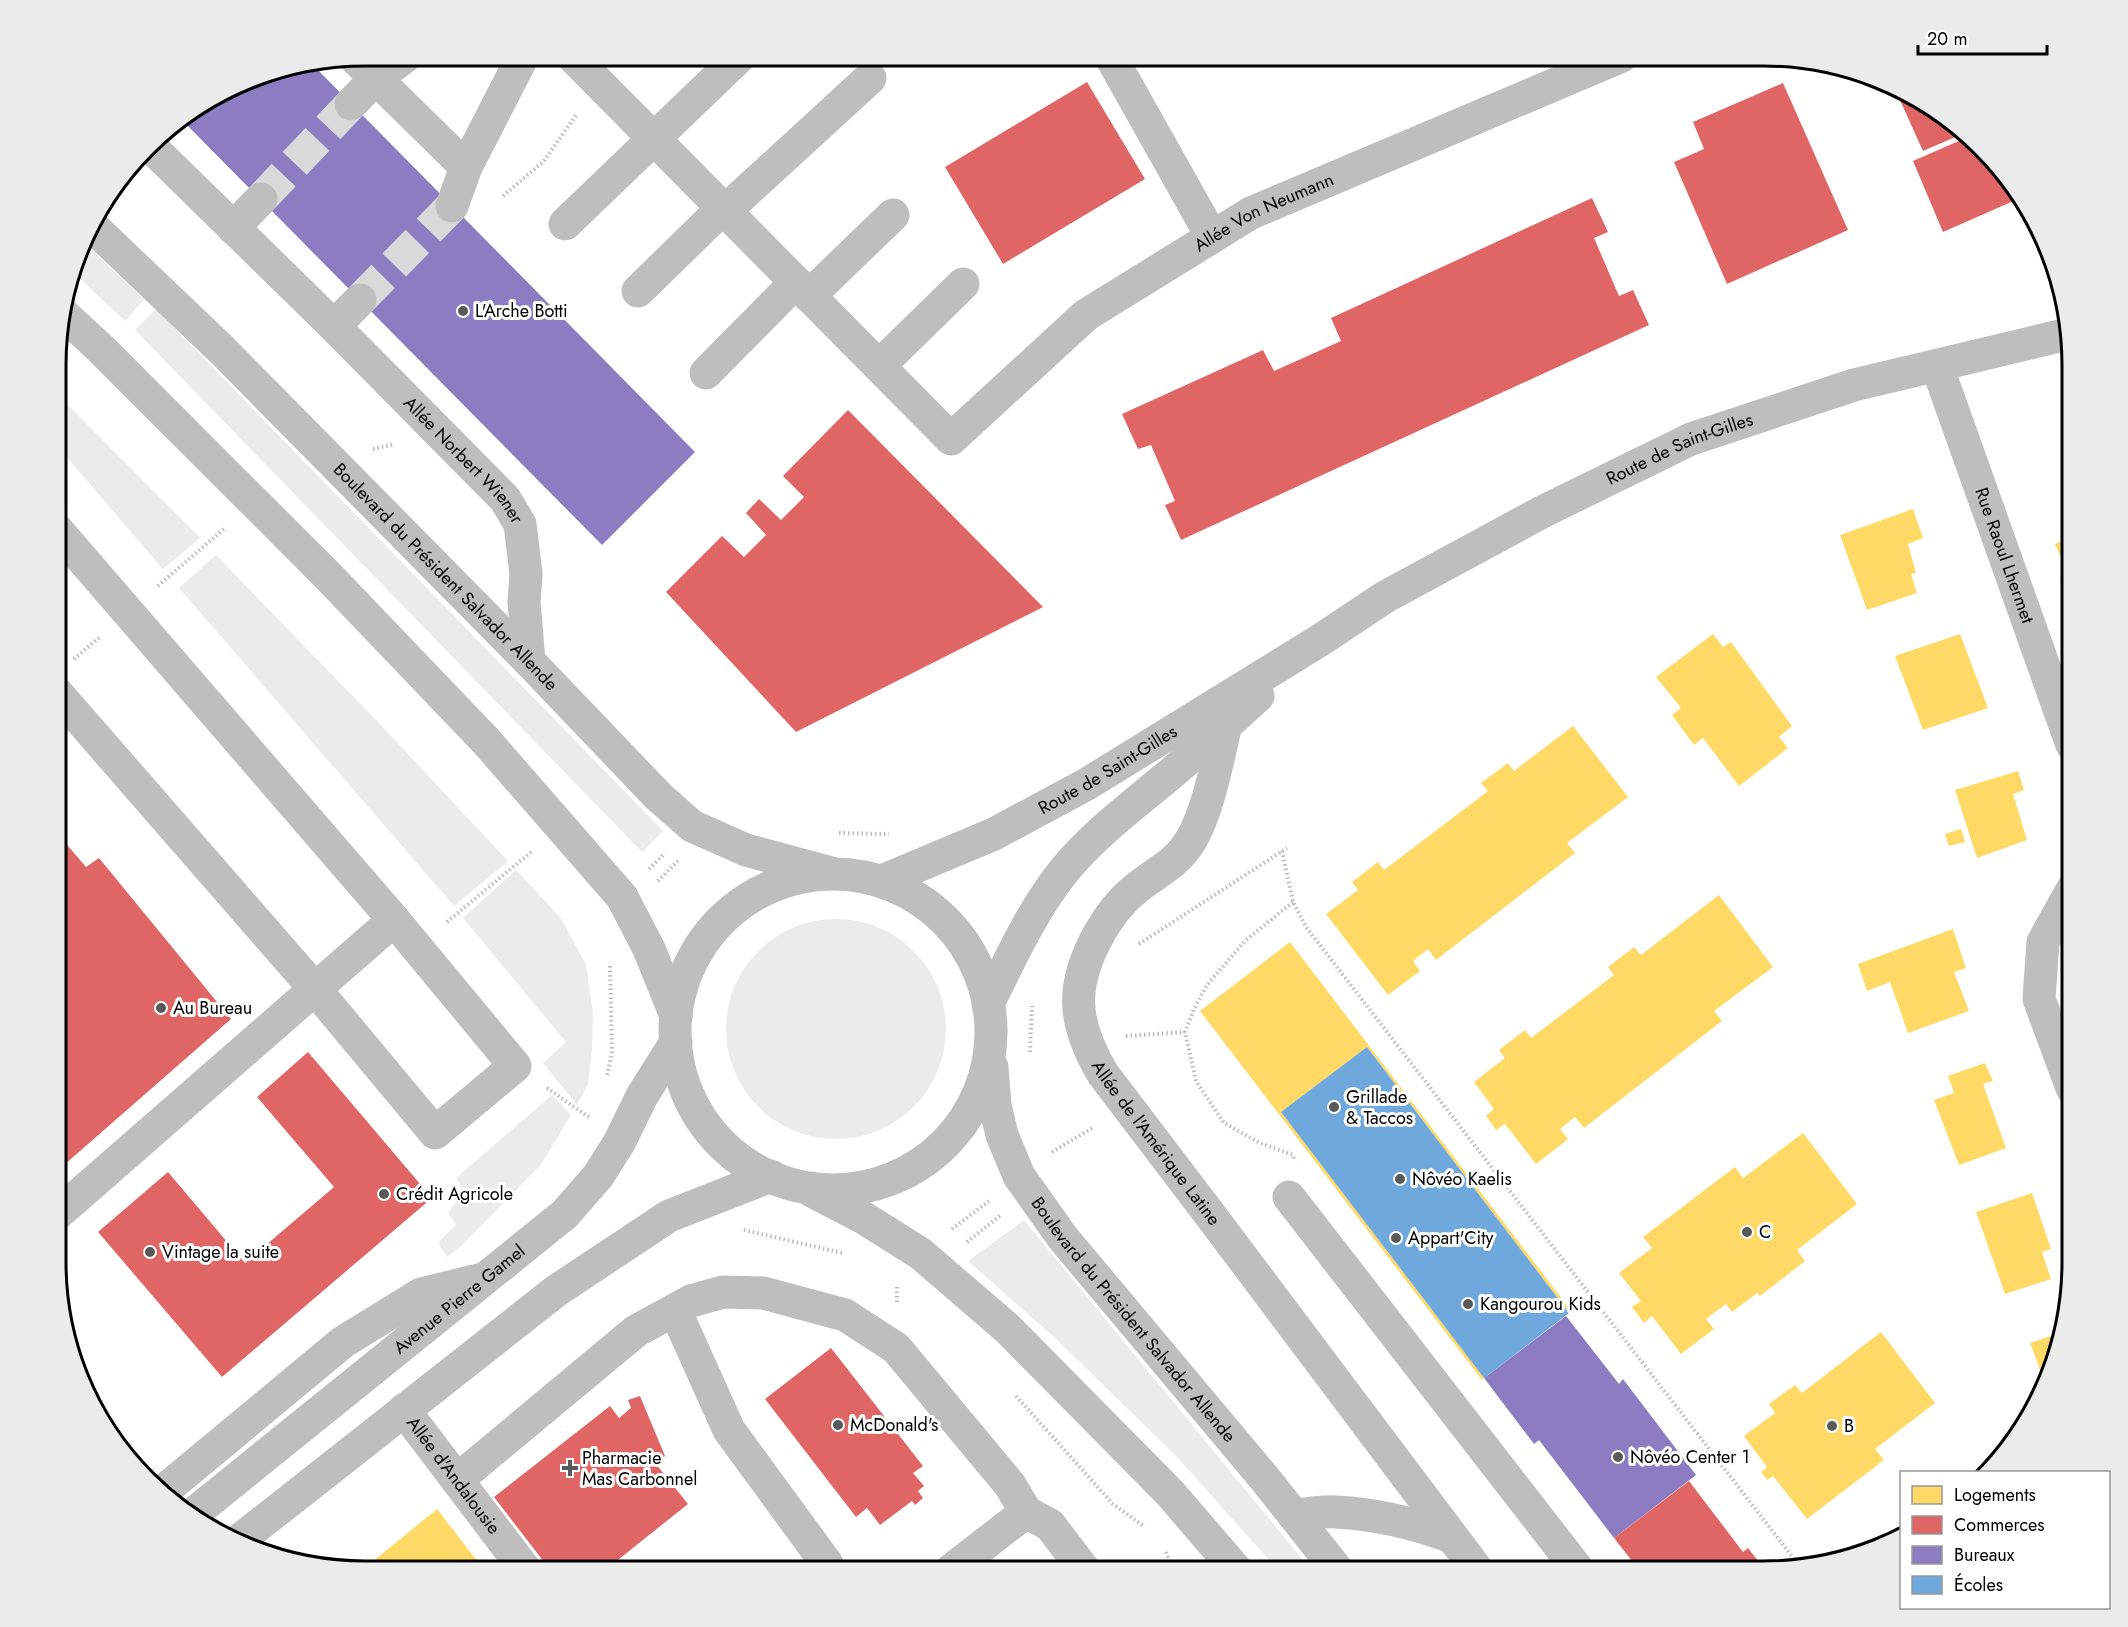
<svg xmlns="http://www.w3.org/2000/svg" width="2128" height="1627" font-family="Jost,sans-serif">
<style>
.green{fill:#ebebeb}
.homes{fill:#ffd966}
.shops{fill:#e06666}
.offices{fill:#8e7cc3}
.schools{fill:#6fa8dc}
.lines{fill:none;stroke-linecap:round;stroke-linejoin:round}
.minor-tunnel{stroke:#d9d9d9;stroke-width:33;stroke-dasharray:33 16;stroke-linecap:butt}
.path{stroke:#b9b9b9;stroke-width:4;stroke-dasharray:1.5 3;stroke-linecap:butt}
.minor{stroke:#bebebe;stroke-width:33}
.major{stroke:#bebebe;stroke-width:33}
.poi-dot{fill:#595959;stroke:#fff;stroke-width:2}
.labels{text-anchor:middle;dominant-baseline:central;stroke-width:6;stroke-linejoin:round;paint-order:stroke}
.street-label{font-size:18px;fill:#000;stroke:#fff}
.poi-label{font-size:18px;fill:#000;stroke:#fff;text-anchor:start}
.rim{fill:none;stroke:#000;stroke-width:3}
</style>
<rect width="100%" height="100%" fill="#fff"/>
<!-- green -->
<path class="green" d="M85,244L144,299L125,321L75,274Z
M156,309L663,831L642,852L135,330Z
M58,395L200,538L163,569L58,447Z
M216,555L378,722L508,861L454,906L179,588Z
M516,870L560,917L586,964L593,1014L592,1050L588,1084L577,1105L543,1063L566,1042L463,918Z
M726 1029a110 110 0 1 1 220 0a110 110 0 1 1-220 0Z
M552,1095L571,1115L540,1166L461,1246L447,1257L438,1242L456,1225L448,1213L462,1194L461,1185L456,1178Z
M1024,1220L1312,1571H1279L1175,1455L1054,1337L968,1261Z"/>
<!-- homes -->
<path class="homes" d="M1913,509L1923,538L1908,544L1916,573L1911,574L1917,593L1867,610L1840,535Z
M2072,537V612L2060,579L2069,575L2055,544Z
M1713,634L1723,647L1731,642L1792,726L1779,737L1788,748L1739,786L1703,738L1694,745L1672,715L1681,708L1656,677Z
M1960,634L1988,708L1923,730L1895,656Z
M1573,726L1628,797L1567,843L1575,853L1436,960L1428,949L1413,961L1420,971L1388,995L1326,914L1358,890L1352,882L1378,862L1384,870L1488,791L1481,783L1508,763L1514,771Z
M2018,771L2024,790L2013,794L2027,840L1977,858L1955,790Z
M1961,829L1965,842L1949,846L1945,834Z
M1719,895L1773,967L1714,1011L1722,1021L1584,1128L1575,1117L1560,1129L1568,1139L1536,1164L1505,1124L1496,1130L1486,1116L1494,1109L1474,1082L1505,1058L1499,1050L1525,1030L1531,1038L1614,975L1608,967L1634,947L1641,955Z
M1953,929L1966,968L1954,972L1969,1011L1908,1033L1890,982L1867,991L1858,964Z
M1290,942L1572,1312L1569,1313L1367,1047L1281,1112L1484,1378L1482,1380L1200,1011Z
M1985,1063L1993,1081L1983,1084L2006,1148L1959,1165L1934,1100L1954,1093L1948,1076Z
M1803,1133L1857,1204L1797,1250L1805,1261L1760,1296L1757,1293L1732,1312L1726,1304L1706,1319L1714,1329L1681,1354L1652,1316L1644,1323L1632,1307L1641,1301L1619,1273L1652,1248L1643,1237L1735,1167L1743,1178Z
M2032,1193L2051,1249L2042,1252L2051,1279L2005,1294L1976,1212Z
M1881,1332L1935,1403L1875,1449L1884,1460L1807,1519L1773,1476L1767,1480L1761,1472L1767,1467L1744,1436L1775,1413L1769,1404L1795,1385L1802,1393Z
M2060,1333L2049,1381L2046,1385L2030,1343Z
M437,1509L485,1571H361Z"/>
<!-- shops -->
<path class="shops" d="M1087,82L1145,179L1003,264L945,167Z
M1783,83L1848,230L1727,284L1674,162L1704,149L1693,122Z
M1906,94L1967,132L1923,151L1899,98Z
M1970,136L2018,199L1943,232L1913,161Z
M1592,198L1608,232L1594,238L1619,296L1633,290L1649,325L1181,540L1165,505L1175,501L1151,445L1138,449L1122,414L1263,350L1274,371L1341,341L1331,318Z
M848,410L1043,607L796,732L666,592L722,536L744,557L766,535L746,513L759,499L781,520L804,497L783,476Z
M57,833L86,867L99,858L231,1019L56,1172Z
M308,1052L432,1198L222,1377L98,1232L168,1172L245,1263L334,1187L257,1097Z
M831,1348L923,1466L913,1473L924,1486L918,1491L923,1498L915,1505L912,1501L880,1525L867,1508L856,1517L765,1399Z
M640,1396L665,1456L656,1464L688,1504L604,1571H551L494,1497L610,1406L619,1418L631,1408L628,1400Z
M1689,1481L1743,1552L1748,1548L1766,1571H1640L1614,1538Z"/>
<!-- offices -->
<path class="offices" d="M312,64L695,452L602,545L182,120L265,72Z
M1566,1316L1619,1384L1623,1379L1696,1475L1614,1538L1539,1440L1534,1444L1484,1378Z"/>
<!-- schools -->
<path class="schools" d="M1367,1047L1569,1313L1484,1378L1281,1112Z"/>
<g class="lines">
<!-- minor-tunnel -->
<path class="minor-tunnel" d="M261,199L351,104
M360,300L452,206"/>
<!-- path -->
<path class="path" d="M503,196L544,161L576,115
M373,449L395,444
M158,586L225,528
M74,659L100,637
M839,833L889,834
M1282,851L1293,902L1306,927L1801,1568
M649,869L665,853
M658,881L678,861
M1293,902L1245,941L1207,985L1194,1009L1185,1032L1196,1081L1224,1123L1260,1143L1293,1155L1294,1160
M447,922L531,852
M1139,944L1287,848
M1126,1036L1185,1032
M1030,1052L1032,1006
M607,1075L612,1053L610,964
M547,1088L590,1118
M1052,1152L1094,1127
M952,1229L989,1201
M744,1230L842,1253
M967,1242L1001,1215
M56,1260L65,1253
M897,1302V1285
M1016,1396L1113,1504L1145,1527
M1166,1552L1173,1571"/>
<!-- minor -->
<g class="minor">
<path id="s1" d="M572,56L951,439L1086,315L1251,213L1622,56"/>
<path d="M354,57L466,167"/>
<path d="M1112,59L1212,237"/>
<path d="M351,104L375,79L406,56"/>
<path id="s2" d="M150,146L334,326L505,499L520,524L526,574L524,602L529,661"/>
<path d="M452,206L466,167L523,56"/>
<path d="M725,211L870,78"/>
<path d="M565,224L740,56"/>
<path d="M233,228L261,199"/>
<path d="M638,291L723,208"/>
<path d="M809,296L893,215"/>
<path d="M334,326L360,300"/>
<path d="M879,366L963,284"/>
<path id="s3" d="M1937,366L2072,745"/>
<path d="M706,373L796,282"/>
<path d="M57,693L315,989L435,1133L515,1066L394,920"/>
<path id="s4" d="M1226,724C1218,758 1207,819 1187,846C1174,865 1155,873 1138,887C1121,900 1111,914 1100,932C1070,985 1072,1022 1103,1074L1208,1212L1478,1571"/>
<path d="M2072,1088L2039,999L2043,942L2072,890"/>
<path d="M1289,1197L1579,1571"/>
<path d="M56,1215L394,920L58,531"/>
<path d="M675,1310L729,1430L827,1564L826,1571"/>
<path id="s5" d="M404,1410L526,1571"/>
<path d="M457,1480L636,1331L691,1301L723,1292L763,1293L845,1315L896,1348L1010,1485L1026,1512L1050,1525L1085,1571"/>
<path d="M160,1494L343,1342L421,1294L478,1280"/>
<path id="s6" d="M193,1514L565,1214L598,1176L619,1143L642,1096L676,1042"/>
<path d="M1294,1515C1308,1514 1322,1511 1336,1512C1377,1514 1414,1523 1452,1537"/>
<path d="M237,1542L556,1291L669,1216L771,1176"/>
<path d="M950,1571L1026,1512"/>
</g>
<!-- major -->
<g class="major">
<path id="s7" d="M92,226L223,351L529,661L658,796L692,826L746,850L831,873"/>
<path d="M62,313L101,349L329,577L486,741L622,897L649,949L676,1016"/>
<circle cx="833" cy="1032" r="158"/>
<path id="s8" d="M882,881L994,834L1087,784L1322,639L1385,597L1544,511L1691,439L1854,385L2068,334"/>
<path d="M988,1004C1010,959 1032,911 1063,872C1093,835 1132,806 1168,776C1199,750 1228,723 1258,696"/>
<path id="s9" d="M992,1067L995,1105L1002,1135L1019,1176L1063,1238L1265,1479L1338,1571"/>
<path d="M812,1191L864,1218L921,1254L1008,1329L1170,1493L1237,1571"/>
</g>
</g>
<!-- markers -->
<g class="poi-dot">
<circle cx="463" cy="311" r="6"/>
<circle cx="161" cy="1008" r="6"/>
<circle cx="1334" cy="1107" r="6"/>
<circle cx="1400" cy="1179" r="6"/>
<circle cx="384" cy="1194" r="6"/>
<circle cx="1747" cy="1232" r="6"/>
<circle cx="1396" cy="1238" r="6"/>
<circle cx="150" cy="1252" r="6"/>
<circle cx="1468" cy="1304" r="6"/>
<circle cx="838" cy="1425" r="6"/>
<circle cx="1832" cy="1426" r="6"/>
<circle cx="1618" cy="1457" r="6"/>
<path d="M567 1459h6v6h6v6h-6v6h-6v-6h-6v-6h6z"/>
</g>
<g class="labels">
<!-- street labels -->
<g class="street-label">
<text stroke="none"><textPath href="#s1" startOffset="928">Allée Von Neumann</textPath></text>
<text stroke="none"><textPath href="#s8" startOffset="909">Route de Saint-Gilles</textPath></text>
<text stroke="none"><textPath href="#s2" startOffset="444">Allée Norbert Wiener</textPath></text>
<text stroke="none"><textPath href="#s3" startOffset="201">Rue Raoul Lhermet</textPath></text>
<text stroke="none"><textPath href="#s7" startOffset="498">Boulevard du Président Salvador Allende</textPath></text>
<text stroke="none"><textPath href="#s8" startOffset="252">Route de Saint-Gilles</textPath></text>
<text stroke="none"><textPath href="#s4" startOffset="490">Allée de l'Amérique Latine</textPath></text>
<text stroke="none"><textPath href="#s6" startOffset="342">Avenue Pierre Gamel</textPath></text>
<text stroke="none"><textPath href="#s9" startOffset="297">Boulevard du Président Salvador Allende</textPath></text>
<text stroke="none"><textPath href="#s5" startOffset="82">Allée d'Andalousie</textPath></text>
</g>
<!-- poi labels -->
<g class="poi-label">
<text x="475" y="311">L'Arche Botti</text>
<text x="173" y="1008">Au Bureau</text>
<text x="1346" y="1097">Grillade<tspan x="1346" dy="21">&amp; Taccos</tspan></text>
<text x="1412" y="1179">Nôvéo Kaelis</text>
<text x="396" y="1194">Crédit Agricole</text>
<text x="1759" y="1232">C</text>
<text x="1408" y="1238">Appart'City</text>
<text x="162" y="1252">Vintage la suite</text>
<text x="1480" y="1304">Kangourou Kids</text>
<text x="850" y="1425">McDonald's</text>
<text x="1844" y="1426">B</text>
<text x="1630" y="1457">Nôvéo Center 1</text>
<text x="582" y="1458">Pharmacie<tspan x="582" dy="21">Mas Carbonnel</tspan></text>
</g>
</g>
<!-- crop -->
<path d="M0 0H2128V1627H0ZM365 66H1763A299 299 0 0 1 2062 365V1262A299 299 0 0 1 1763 1561H365A299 299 0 0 1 66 1262V365A299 299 0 0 1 365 66Z" fill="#ebebeb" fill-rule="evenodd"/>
<path class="rim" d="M365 66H1763A299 299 0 0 1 2062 365V1262A299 299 0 0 1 1763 1561H365A299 299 0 0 1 66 1262V365A299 299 0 0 1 365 66Z"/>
<!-- legend -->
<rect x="1900" y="1471" width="210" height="138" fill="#ffffff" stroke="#999999" stroke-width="1.5"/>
<rect x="1912" y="1486" width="30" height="18" fill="#ffd966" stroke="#999999" stroke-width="1.5"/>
<text x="1954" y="1501" font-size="18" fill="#000000">Logements</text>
<rect x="1912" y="1516" width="30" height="18" fill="#e06666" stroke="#999999" stroke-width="1.5"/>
<text x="1954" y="1531" font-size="18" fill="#000000">Commerces</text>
<rect x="1912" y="1546" width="30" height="18" fill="#8e7cc3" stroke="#999999" stroke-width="1.5"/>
<text x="1954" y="1561" font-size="18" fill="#000000">Bureaux</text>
<rect x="1912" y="1576" width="30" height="18" fill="#6fa8dc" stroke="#999999" stroke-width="1.5"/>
<text x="1954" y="1591" font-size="18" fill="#000000">Écoles</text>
<!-- scale -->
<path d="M1918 45v9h129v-9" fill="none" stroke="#000000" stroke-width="3"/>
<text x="1927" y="45" font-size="18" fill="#000000" stroke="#ffffff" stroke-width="4.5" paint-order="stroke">20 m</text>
</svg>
